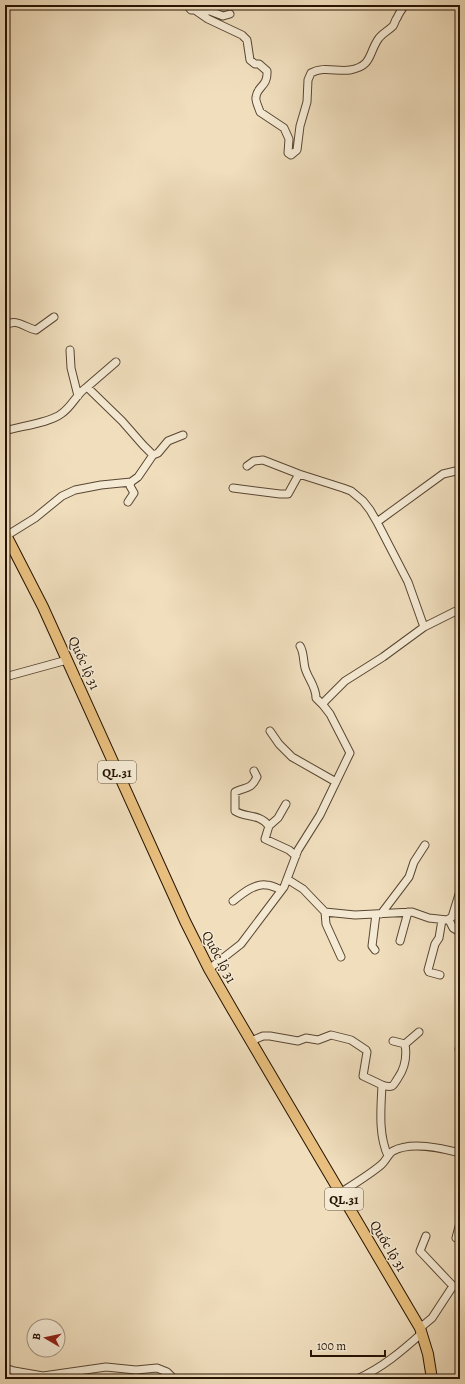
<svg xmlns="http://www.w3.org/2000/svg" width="465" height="1384" font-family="Alegreya,serif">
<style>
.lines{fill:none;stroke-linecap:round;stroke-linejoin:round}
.minor-casing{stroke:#584632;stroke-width:9}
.highway-casing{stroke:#251303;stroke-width:12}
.minor{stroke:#f5ead4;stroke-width:7}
.highway{stroke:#e8bf7e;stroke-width:10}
.labels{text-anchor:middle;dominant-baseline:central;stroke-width:3;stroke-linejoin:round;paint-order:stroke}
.shield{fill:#f5ead4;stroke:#635442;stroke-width:1}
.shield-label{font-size:13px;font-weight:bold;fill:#251303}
.street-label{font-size:14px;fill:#251303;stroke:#f5ead4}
</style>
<rect width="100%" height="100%" fill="#f0debd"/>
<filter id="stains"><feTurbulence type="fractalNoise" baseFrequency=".005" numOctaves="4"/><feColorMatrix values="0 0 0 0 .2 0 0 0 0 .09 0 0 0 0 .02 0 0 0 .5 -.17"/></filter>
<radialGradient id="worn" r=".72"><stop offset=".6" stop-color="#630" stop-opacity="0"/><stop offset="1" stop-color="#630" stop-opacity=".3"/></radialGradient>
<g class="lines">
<defs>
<path id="minor" d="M187,5L191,10H195L208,19L242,35L247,40L250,60L255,64H259L267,71C268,87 257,86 256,97C255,101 259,108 260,112L284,128L289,139L288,153L291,155L297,150L300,126L307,102L308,80L311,73C323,66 337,72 350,70C373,66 368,53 379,38C383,33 388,31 393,26C395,23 395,20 397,18C399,13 402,9 405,5
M195,10L210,11L223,16L230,14
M5,326C16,317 25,328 36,330L54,317
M70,350L71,368L78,396
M87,387L116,362
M5,431C21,426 49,423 61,414C72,407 77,393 87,387L122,421L143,445L153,455L158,453L168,441L183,435
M247,466L254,461L263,460L299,474L343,488L351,491L363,501L370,510L377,522L408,582L424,627
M233,488L280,494H288L299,474
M128,502L134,493L130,486L131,482L138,477L153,455
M377,522L443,474L460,470
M6,536L35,518L62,496L75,490L101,485L131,482
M300,646C304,652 303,660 305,668C308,679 316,686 316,698L323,705
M5,677L67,660
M270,731L279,744L292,757L336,782
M254,771L257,777C250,791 246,786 235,792V811C245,818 259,813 269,826
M286,804L278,818L269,826L265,839L289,850L296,856
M287,879L303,889L325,912L355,915L412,912L429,918L447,920L452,917L460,891
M233,901C242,894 255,883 266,885C271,885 277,888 281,890
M325,912L326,924L341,957
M381,914L409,877L414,862L425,845
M449,920L453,928L460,932
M400,941L408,912
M375,950L372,946L376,914
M209,969L241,944L284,887L298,850L320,815L348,757L350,753L330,714L323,705L325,701L345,681L383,657L424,627L460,609
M440,975L429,972L428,970L435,944L439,938L442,920
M251,1041L263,1036H270L298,1041L306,1038L318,1040L331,1035L351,1040L366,1050L367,1052L363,1076L382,1085C381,1108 378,1134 388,1156
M405,1044L419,1032
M459,1049H460
M382,1085C385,1086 389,1087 392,1086C394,1085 396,1081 398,1078C405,1068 407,1056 405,1044L393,1041
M340,1193C354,1184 369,1175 381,1165C386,1161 388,1154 393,1151C411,1141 441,1148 460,1153
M426,1236L420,1251L453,1286
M456,1238L460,1223
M420,1328L432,1318L453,1286H460
M5,1368L14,1371L43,1376L106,1367L136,1370L157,1368L167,1372L174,1379
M357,1379C382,1368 402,1351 422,1333"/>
<path id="highway" d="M5,533L43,607L185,921L209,969L232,1009L420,1328L428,1354L432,1379"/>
</defs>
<!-- minor casing -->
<use href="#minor" class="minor-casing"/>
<!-- highway casing -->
<use href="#highway" class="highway-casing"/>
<!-- minor -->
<use href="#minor" class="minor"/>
<!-- highway -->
<use href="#highway" class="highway"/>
</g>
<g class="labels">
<!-- shield labels -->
<g class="shield">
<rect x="98" y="761" width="38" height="22" rx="3"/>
<rect x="325" y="1188" width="38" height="22" rx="3"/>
</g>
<g class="shield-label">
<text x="117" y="772">QL.31</text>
<text x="344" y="1199">QL.31</text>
</g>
<!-- street labels -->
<g class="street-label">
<text transform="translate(84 663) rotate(66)">Quốc lộ 31</text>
<text transform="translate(219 957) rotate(62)">Quốc lộ 31</text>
<text transform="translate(388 1246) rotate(59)">Quốc lộ 31</text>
</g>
</g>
<!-- margin -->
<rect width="465" height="1384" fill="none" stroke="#f0debd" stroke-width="20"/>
<rect x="6" y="6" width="453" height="1372" fill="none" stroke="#251303" stroke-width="2"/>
<rect x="10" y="10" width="445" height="1364" fill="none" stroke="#251303"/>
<!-- north arrow -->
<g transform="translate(46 1338) rotate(279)"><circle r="19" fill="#f5ead4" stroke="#a29480"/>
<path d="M0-3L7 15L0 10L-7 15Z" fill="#8f2418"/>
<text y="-6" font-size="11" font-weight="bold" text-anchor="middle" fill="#251303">B</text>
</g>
<!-- scale -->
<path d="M311 1350v6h74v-6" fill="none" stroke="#251303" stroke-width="2"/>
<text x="317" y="1350" font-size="12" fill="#251303" stroke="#f5ead4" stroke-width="3" paint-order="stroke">100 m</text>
<rect width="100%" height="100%" filter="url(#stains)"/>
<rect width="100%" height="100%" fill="url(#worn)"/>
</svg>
